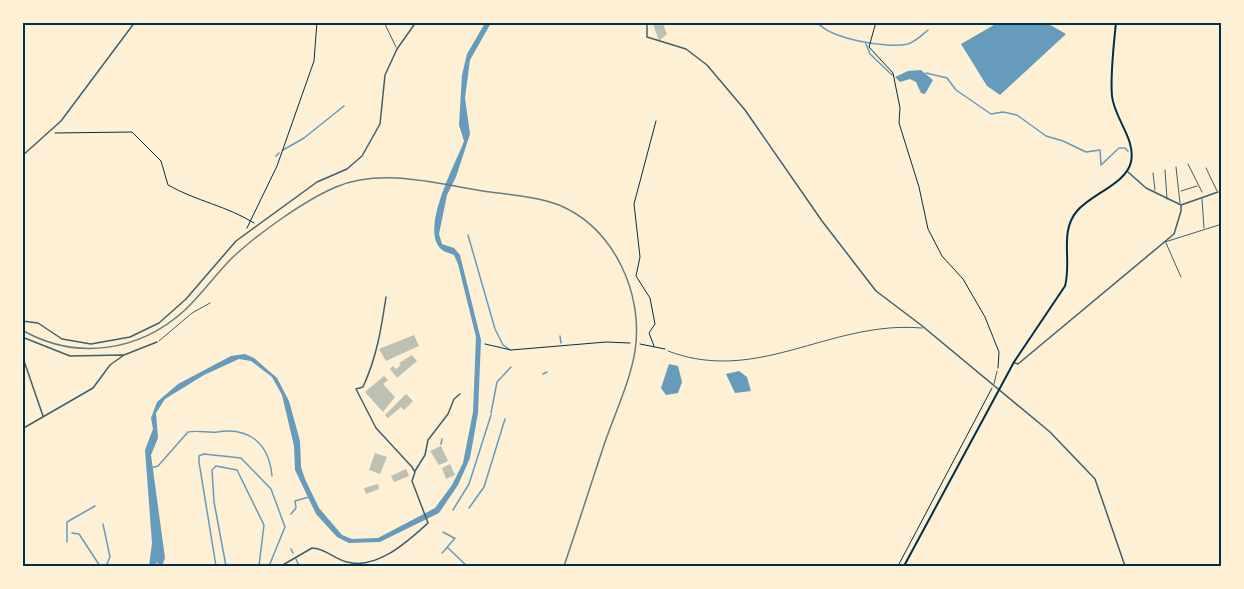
<svg xmlns="http://www.w3.org/2000/svg" width="1244" height="589" font-family="Roboto,sans-serif">
<style>
.water{fill:#669bbc}
.lines{fill:none;stroke-linecap:round;stroke-linejoin:round}
.stream{stroke:#669bbc;stroke-width:1.5}
.building{fill:#bec0b2}
.path{stroke:#003049;stroke-width:1}
.service{stroke:#3f606c;stroke-width:1}
.minor{stroke:#3f606c;stroke-width:1.5}
.secondary{stroke:#003049;stroke-width:2}
.rail{stroke:#657d81;stroke-width:1.5}
.neatline{fill:none;stroke:#003049;stroke-width:2}
</style>
<rect width="100%" height="100%" fill="#fdf0d5"/>
<!-- water -->
<path class="water" d="M999,22L1047,23L1066,34L1000,95L987,86L961,44Z
M485,23H491L470,60L465,98L470,134L456,177L447,195L439,234L442,244L454,248L460,255L481,340L478,413L470,458L458,485L439,513L380,542L349,543L337,537L316,514L295,470L294,446L282,395L272,377L251,361L239,359L204,375L165,399L156,413L158,438L151,455L165,558L162,566H159L157,562L155,566H149L152,543L145,450L153,429L151,418L157,402L178,384L231,356L245,354L254,358L277,378L289,401L300,441L301,467L305,479L319,508L342,535L352,539L378,538L435,508L452,485L463,463L473,412L476,337L458,264L454,255C450,253 444,252 441,249C419,229 457,161 464,141L459,125L462,75L467,54Z
M921,70L933,80L925,94L921,93L916,82L910,79L900,82L895,77L908,71Z
M669,364L678,366L682,382L678,393L666,395L661,388Z
M739,371L747,377L751,391L735,393L726,374Z"/>
<g class="lines">
<!-- stream -->
<path class="stream" d="M817,22C830,39 888,49 908,44C915,42 922,35 928,30
M866,44L870,54L892,75
M926,73L947,78L956,90L991,114L1003,112L1017,115L1046,136L1063,141L1086,152L1100,150L1101,165L1119,148H1125L1128,151
M283,150L304,138L344,106
M276,156L279,153
M468,235L495,329L503,345L510,350
M560,336L561,343
M543,374L547,372
M491,413L497,382L511,367
M441,444L442,439
M151,468L158,466L188,432C198,430 207,433 217,432C249,427 269,443 272,476
M469,508L484,487L505,419
M453,510L469,484L491,415
M291,514L296,508L295,501L309,497
M103,524L110,557L106,566
M443,532L454,538
M72,533L79,534L100,566
M67,542V522L95,506
M448,548L467,566
M291,549L293,553
M444,551L455,538
M442,553L443,552
M296,559L299,566
M216,566L199,462V456L204,454L241,458L271,489L285,527L269,566
M226,566L214,502L212,470L216,466L237,470L264,525L259,566"/>
</g>
<!-- building -->
<path class="building" d="M657,22H662L667,34L659,41L653,24Z
M414,335L419,346L386,361L379,349Z
M412,355L417,361L397,378L390,369L393,366L396,369L401,365L399,363Z
M384,376L388,380L383,384L395,397L383,412L365,392Z
M406,394L413,401L404,410L401,407L388,418L385,415Z
M441,446L448,461L439,465L430,451Z
M375,453L387,457L380,474L369,470Z
M450,464L455,475L446,479L442,468Z
M406,469L409,476L394,482L391,476Z
M378,484L379,489L366,494L364,488Z"/>
<g class="lines">
<!-- path -->
<path class="path" d="M876,22L869,47L893,73L900,108L899,123L919,187L928,229L942,256L963,279L985,317L999,352L998,368
M55,133L132,132L161,161L168,185C196,201 227,206 254,223
M247,228L277,166L314,61L317,22
M485,344L511,350L606,342L630,343
M640,344L665,349
M654,346L649,333L655,324L650,298L636,276L640,257L634,204L656,121
M898,566L992,388"/>
<!-- service -->
<path class="service" d="M384,22L396,47
M1188,164L1202,192
M1176,167L1180,203
M1206,168L1217,191
M1165,170L1167,199
M1153,173L1155,190
M1181,191L1197,186
M1202,199L1204,228
M1165,242L1222,224
M1166,243L1181,277
M159,341L192,313L210,303
M668,351C744,380 807,338 880,329C894,327 908,327 922,328
M994,384L997,371"/>
<!-- minor -->
<path class="minor" d="M647,22V37L686,49L707,65L745,110L822,221L876,291L921,325L1050,432L1095,479L1125,566
M22,156L61,121L135,22
M1128,172L1146,188L1181,205L1218,192
M22,321L38,323L62,339L91,344L130,337L159,323L186,299L236,241L317,182L347,169L362,156L380,124L385,75L397,49L416,22
M22,337L70,356L123,355
M22,355L43,416
M1015,363L1018,364L1174,234L1181,211V205
M22,429L93,388L110,365L124,355L157,342
M415,471L425,455L428,440L448,414L454,399L460,394
M281,566L312,548C325,548 334,559 347,562C377,570 407,542 428,523L412,481L415,472L412,467L376,428L356,389L363,387C377,356 381,330 386,297"/>
<!-- secondary -->
<path class="secondary" d="M904,566L1014,362L1065,286C1072,261 1059,232 1077,211C1091,194 1126,184 1131,162C1136,139 1114,118 1112,96C1110,75 1114,44 1116,22"/>
<!-- rail -->
<path class="rail" d="M22,330C76,361 139,352 185,310C202,294 215,275 232,258C256,235 305,200 336,187C384,167 441,185 490,192C512,195 538,197 559,205C614,228 644,294 635,351C630,382 615,413 605,442C591,484 578,525 564,566"/>
</g>
<!-- border -->
<rect width="1244" height="589" fill="none" stroke="#fdf0d5" stroke-width="48"/>
<rect x="24" y="24" width="1196" height="541" class="neatline"/>
</svg>
